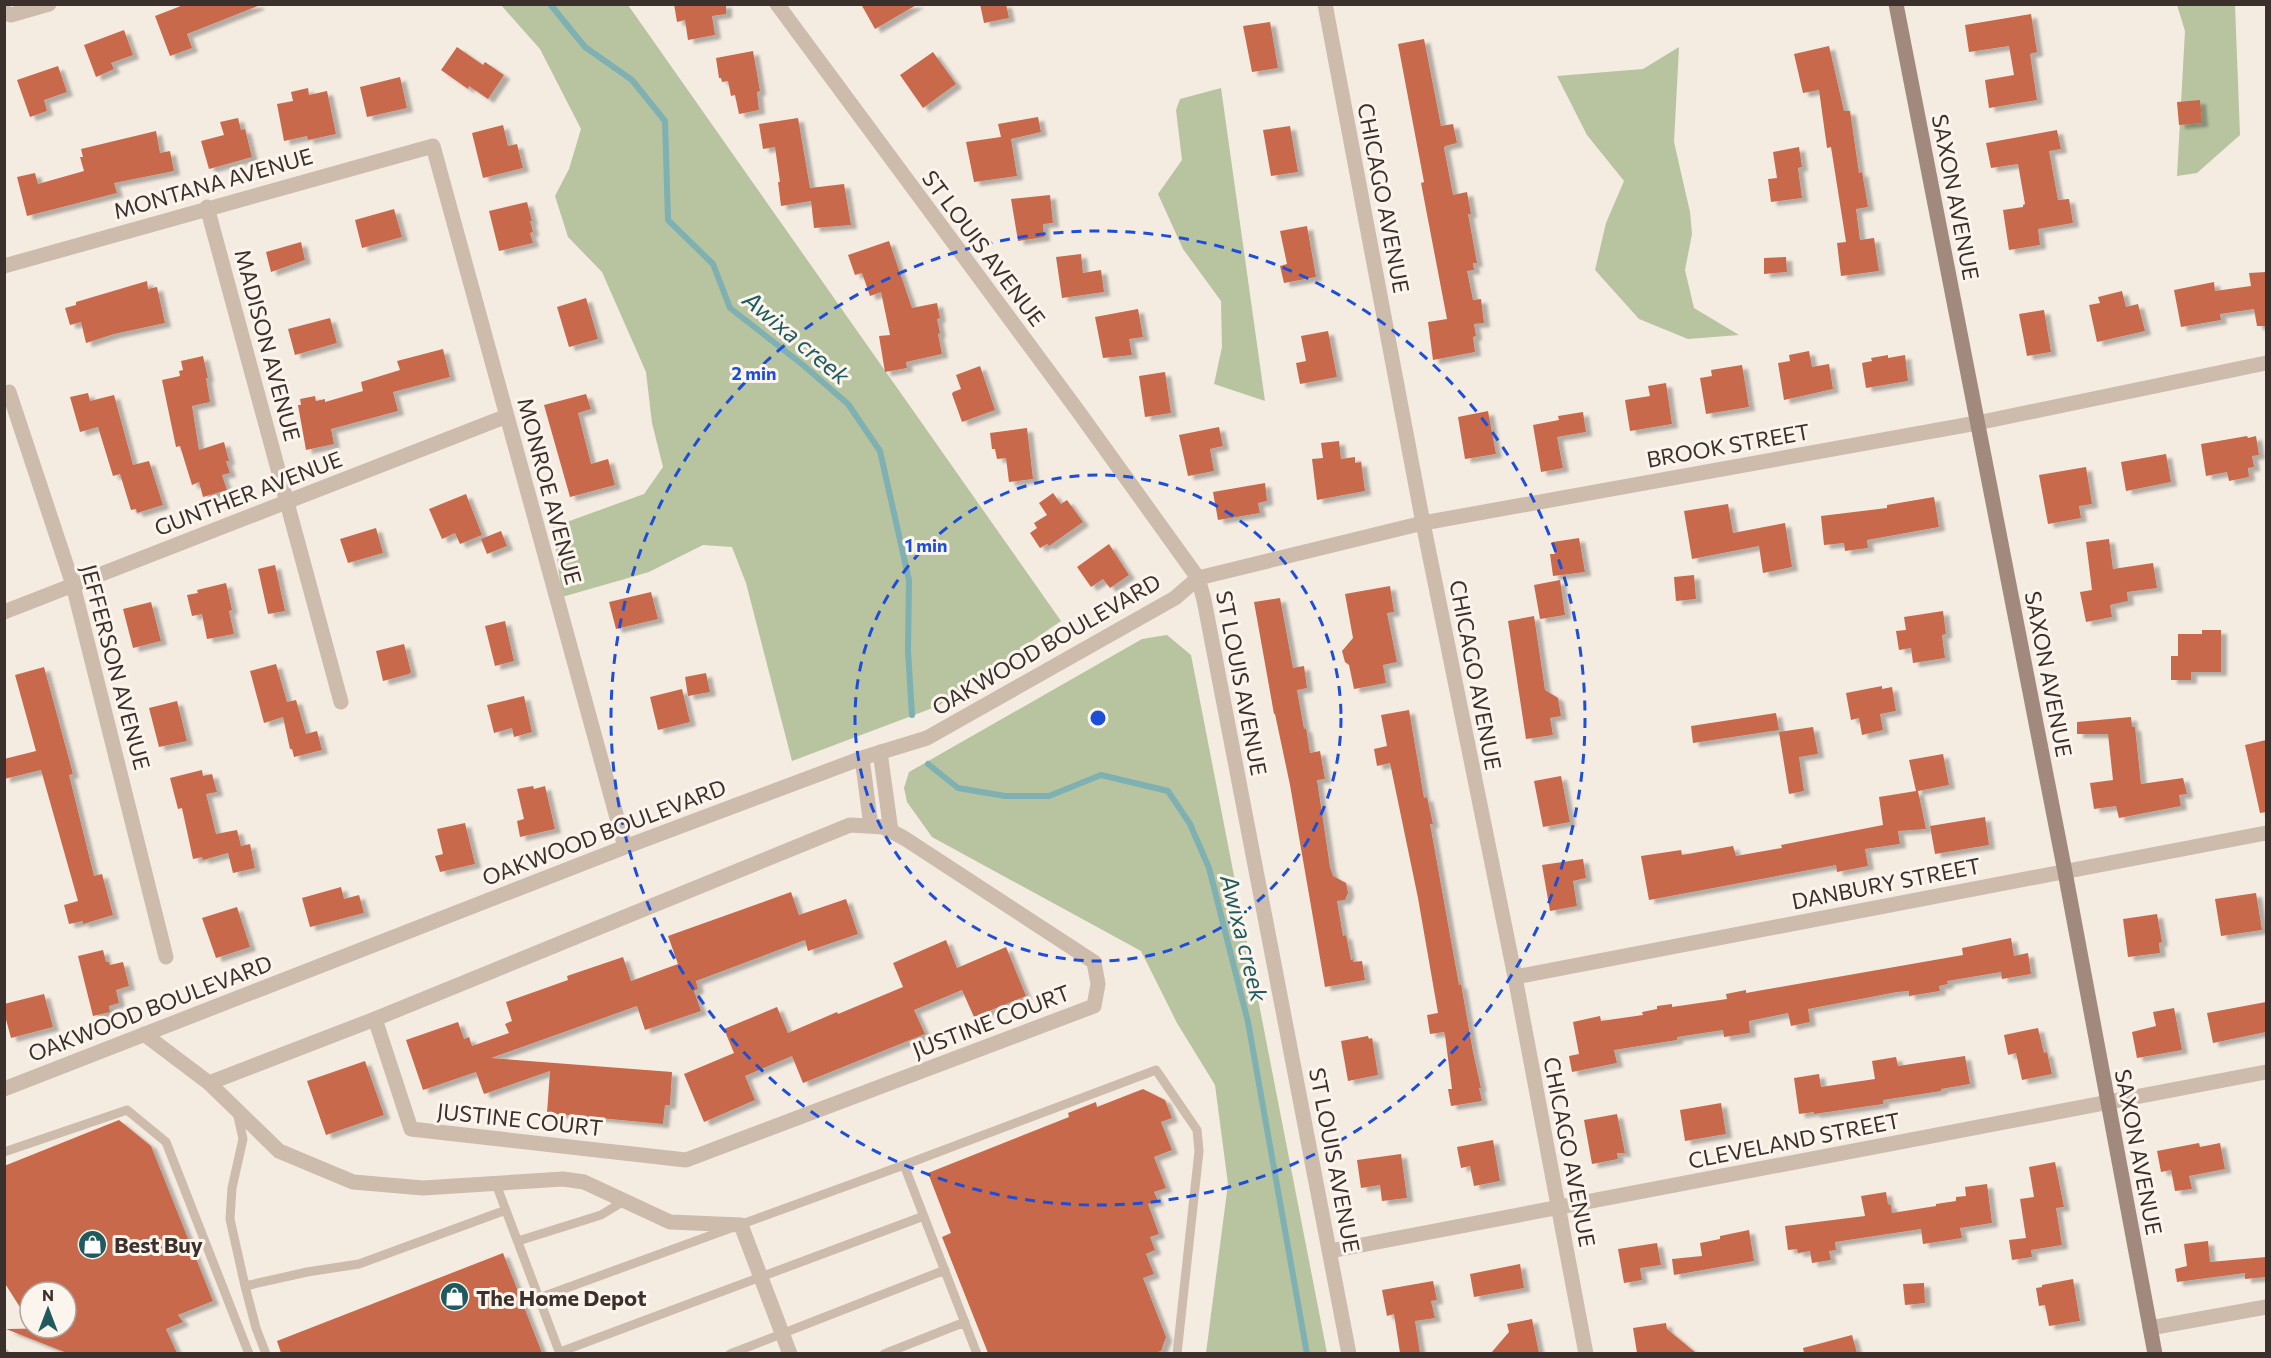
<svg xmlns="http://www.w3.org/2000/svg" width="2271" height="1358" font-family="Commissioner,sans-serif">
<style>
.green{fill:#b8c4a0}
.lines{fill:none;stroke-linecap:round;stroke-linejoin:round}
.stream{stroke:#7fb0b2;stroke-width:6}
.building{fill:#c8694b;filter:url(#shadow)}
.lane{stroke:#cdbbac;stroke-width:9}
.street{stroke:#cdbbac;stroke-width:15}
.secondary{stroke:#a18a7d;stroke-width:15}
.ring{fill:none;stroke:#1d4ed8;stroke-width:3;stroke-dasharray:10 8}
.labels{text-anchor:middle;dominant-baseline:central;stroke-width:6;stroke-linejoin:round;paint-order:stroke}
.street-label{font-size:22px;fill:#3b302b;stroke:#fbf5ee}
.poi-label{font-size:22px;font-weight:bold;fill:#3b302b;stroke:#fbf5ee;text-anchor:start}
.water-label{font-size:24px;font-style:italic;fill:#1f5a5e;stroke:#fbf5ee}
.centre{fill:#1d4ed8;stroke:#fbf5ee;stroke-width:3}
.ring-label{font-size:18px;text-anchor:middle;font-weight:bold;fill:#1d4ed8;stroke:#fbf5ee;stroke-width:6;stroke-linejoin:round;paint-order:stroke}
</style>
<defs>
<filter id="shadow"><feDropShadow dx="6" dy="4" stdDeviation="1.5" flood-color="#0004"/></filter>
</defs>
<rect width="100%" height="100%" fill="#f4ebe1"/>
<!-- green -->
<path class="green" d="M501,5H628L1061,621L938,706L792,761L746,583L732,547L703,545L649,572L562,597L553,527L644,494L663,467L652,423L646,372L602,272L568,237L555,196L569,169L581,129L540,49Z
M2177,5H2235L2240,135L2197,173L2177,176L2185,31Z
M1679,47L1674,142L1690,212L1692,234L1685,270L1694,308L1739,335L1688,339L1639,319L1595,270L1606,223L1624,181L1587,135L1557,76L1643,69Z
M1221,88L1265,401L1214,384L1222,347L1221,301L1183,249L1158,194L1182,160L1176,110L1180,99Z
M1167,635L1191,655L1327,1353H1206L1228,1184L1215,1085L1177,1023L1141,951L932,837L907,802L904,788L909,772L1142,639Z"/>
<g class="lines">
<!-- stream -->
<path class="stream" d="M550,4L585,47L632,80L665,121L668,220L713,264L730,308L803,365L848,404L880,451L909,580L908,651L912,715
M928,764L958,788L1005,796H1049L1101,775L1168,791L1190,824L1209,868L1248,1022L1307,1354"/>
</g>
<!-- building -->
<path class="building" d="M186,4H258V6L187,34L192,48L170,56L155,16Z
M674,4H726V14L712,16L715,35L688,40L685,20L677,22Z
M861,4H918L875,29Z
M980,4H1006L1009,18L984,23Z
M2031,14L2037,52L2030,54L2037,100L1989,108L1985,80L2014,75L2009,46L1969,52L1965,25Z
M1270,22L1278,68L1252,72L1243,26Z
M124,30L133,55L111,63L114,69L96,77L84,45Z
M1424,39L1441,126L1453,124L1457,143L1445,146L1444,148L1453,195L1467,192L1471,214H1468L1477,263H1473L1474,270L1467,271L1473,300L1481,299L1484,323L1474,324L1476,336L1473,337L1475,352L1433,360L1428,322L1447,319L1421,183L1424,182L1398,44Z
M1829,46L1844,111H1850L1859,173L1862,172L1868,207L1856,209L1860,240L1874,238L1879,271L1841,276L1837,243L1846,242L1831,147L1827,148L1819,90L1803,93L1794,54Z
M457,47L483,65L485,62L504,75L488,99L469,86L468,89L441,70Z
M753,51L760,91L757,92L759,110L739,114L735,95L731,96L728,81L722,82L721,78H719L716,58Z
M933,52L956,84L923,108L900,75Z
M58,66L67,92L44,100L47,111L30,117L17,80Z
M400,77L407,108L367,117L360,87Z
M308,88L309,95L327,91L336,134L308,140L307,136L284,141L277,104L293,101L291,92Z
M2200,100L2202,123L2179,125L2177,102Z
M1038,117L1041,132L1011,139L1017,176L974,182L966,142L1001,137L998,124Z
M238,118L241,130L245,129L252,157L209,169L201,141L224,135L220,122Z
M798,118L810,188L844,184L851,225L814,228L811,201L781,206L778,182H780L775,147L763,149L759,124Z
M503,125L508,146L517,144L523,168L483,178L472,133Z
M1290,126L1298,172L1271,176L1263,130Z
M2057,130L2061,149L2049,151L2058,200L2069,199L2073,223L2038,229L2040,245L2009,250L2003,210L2023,207V205L2025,204L2018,164L1991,168L1986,143Z
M156,131L160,153L170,151L174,171L114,183L117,193L27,216L17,177L35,173L38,184L84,171L80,157H83L81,149Z
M1799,147L1802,167L1798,168L1802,198L1771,202L1768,179L1777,178L1773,152Z
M1050,195L1053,223L1043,224L1044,237L1018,241L1011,199Z
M527,202L532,221H530L533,232L530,233L533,243L499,251L489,211Z
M394,209L402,237L362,248L355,220Z
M1307,226L1316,277L1284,283L1280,266L1287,264L1280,231Z
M889,241L912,308L937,303L940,318L937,319L940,333L938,334L942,354L906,362L907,368L885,372L879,336L890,335L881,292L870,296L862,273L855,275L848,255Z
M301,242L305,260L271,272L266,252Z
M1081,254L1083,273L1101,270L1104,292L1062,298L1056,257Z
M1786,257L1787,272L1764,274V258Z
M2266,272V326H2257L2254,309L2220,314L2221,320L2181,327L2174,290L2214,282L2215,291L2251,286L2249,273Z
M147,281L148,289L157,287L165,323L114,334L86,343L81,322L70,325L65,308L76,305V302Z
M2122,291L2126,307L2138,304L2145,331L2097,342L2089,305L2100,303L2098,297Z
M586,298L598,339L569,347L557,307Z
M1138,309L1143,337L1129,339L1132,355L1103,358L1095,317Z
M2044,310L2051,352L2027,356L2019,314Z
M330,318L337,343L295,355L288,329Z
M1328,331L1337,377L1300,384L1296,363L1306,361L1301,336Z
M443,349L450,377L393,392L398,411L331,429L334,444L306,450L298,405H301L300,399L315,396L316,401L325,399V402L363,391L361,382L400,370L397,361Z
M1809,351L1812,367L1829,364L1833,389L1784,400L1778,363L1790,361L1789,355Z
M1888,355V358L1905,355L1908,381L1866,388L1862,363L1872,361L1871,358Z
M203,356L208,378H206L210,402L192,406L199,450L224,442L229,461H226L230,473L222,475L227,490L203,497L199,482L192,485L180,446L176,447L162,380L180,376L179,371L183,370L181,361Z
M1742,365L1749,407L1706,414L1700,378L1712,376L1711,370Z
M980,366L995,410L962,422L952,394L953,392L961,389L956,375Z
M1165,372L1171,413L1145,417L1139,376Z
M1666,383L1672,424L1630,431L1625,400L1650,396L1648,386Z
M88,393L90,401L114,395L133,465L149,461L163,505L137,513L136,509L131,510L120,474L113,476L98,427L80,432L70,397Z
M586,394L591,409L578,413L591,464L608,459L615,485L570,497L544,405Z
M1488,411L1496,454L1465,459L1458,417Z
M1583,412L1586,432L1557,437L1563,468L1541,472L1533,425L1559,420L1558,416Z
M1219,427L1223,446L1210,449L1214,471L1188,476L1179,435Z
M1027,428L1033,479L1009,482L1006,458L997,459L995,449H992L990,433Z
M2247,436L2248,438L2256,436L2259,455L2252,456L2254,467L2248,468L2249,477L2229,481L2227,472L2206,476L2201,444Z
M1339,441L1341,459L1355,457V463L1361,462L1365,491L1317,500L1312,459L1323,458L1321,443Z
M2166,454L2171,482L2126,491L2121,462Z
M2086,467L2092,504L2079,506L2081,518L2048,524L2039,475Z
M1265,483L1267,501L1258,503L1260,513L1218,520L1213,492Z
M1053,493L1061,504L1067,500L1083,522L1049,546L1047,544L1040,548L1030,533L1037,528L1034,523L1047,515L1039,503Z
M466,494L482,535L460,544L455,533L442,539L429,509Z
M1934,497L1939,527L1867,540L1868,548L1845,551L1844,543L1824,545L1821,516L1887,508V505Z
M1728,504L1733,533L1785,523L1792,567L1763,573L1759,546L1692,559L1684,511Z
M376,528L383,553L348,563L340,539Z
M501,531L507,546L487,554L481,539Z
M1579,538L1585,572L1553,576L1550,554H1555L1553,542Z
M2109,539L2113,569L2153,563L2157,588L2127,592L2128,601L2110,605L2112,617L2086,622L2080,592L2092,590L2086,542Z
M1109,544L1129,575L1110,588L1103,579L1091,587L1077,567Z
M275,565L285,611L268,614L258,569Z
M1694,575L1696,599L1676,601L1674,577Z
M1560,580L1565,615L1540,619L1534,585Z
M226,583L232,610L229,611L234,634L207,639L202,614L192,616L187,595L198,593L197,590Z
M1390,586L1394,612L1387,613L1397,662L1383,665L1386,683L1354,689L1349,665L1345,662L1342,651L1353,638L1345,594Z
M651,592L658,619L616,629L609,602Z
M1280,598L1293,668L1304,666L1307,688L1297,690L1304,729L1306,728L1310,753L1320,751L1325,779L1317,780L1330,867L1333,876L1346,883L1348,893L1345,900L1337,901L1343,936L1346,935L1351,960L1353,959V962L1362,961L1365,980L1325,987L1290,785L1275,714H1274L1254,602Z
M151,602L161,641L133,648L123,609Z
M1943,611L1946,634L1942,635L1945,658L1913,663L1911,648L1899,650L1896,631L1906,630L1904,617Z
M1534,616L1545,690L1558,698L1561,716L1550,718L1553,735L1526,739L1508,621Z
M505,621L514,661L495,666L485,626Z
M2202,630H2221V672H2191V680H2171V656H2178V634H2202Z
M404,644L411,672L409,674L383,681L376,651Z
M276,664L287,702L296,700L306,734L317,731L322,750L294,757L292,749H290L283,717L264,723L250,671Z
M44,667L73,774L69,775L94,876L102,874L113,915L83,924V921L69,924L64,905L78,901L41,770L4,779V759L36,751L15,675Z
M706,673L710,692L688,696L685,677Z
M1882,686V689L1892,687L1896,711L1880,714L1883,730L1862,735L1859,718L1851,720L1846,693Z
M682,689L690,722L658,730L650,697Z
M524,696L532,732L514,737L512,728L494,733L487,705Z
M177,701L187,741L159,747L149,708Z
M1409,710L1424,798L1427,797L1433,824H1430L1459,985L1461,984L1473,1052L1481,1088H1479L1482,1101L1451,1106L1448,1089H1452L1445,1035L1444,1032L1430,1034L1427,1015L1438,1013L1418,898L1390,763L1377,766L1374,749L1387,746L1381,715Z
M1776,713L1779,730L1693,743L1691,726Z
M2131,717L2132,727H2135L2141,784L2183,778L2187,794L2179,795L2181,806L2119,818L2116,806L2094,809L2090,783L2113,780L2108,734H2077V722Z
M1813,727L1818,754L1799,757L1804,791L1789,794L1779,732Z
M2266,740V812L2260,813L2245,745Z
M1943,754L1949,785L1918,791L1926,829L1898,831L1900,844L1865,849L1868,866L1837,872L1836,865L1649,900L1641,856L1681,850L1682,855L1733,846L1736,856L1782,848L1781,845L1883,825L1879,797L1916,791L1909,760Z
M202,770L203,776L212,774L217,792L206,794L216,834L237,830L241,846L250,844L255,868L233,873L228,853L203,860L202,857L193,859L182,808L178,809L170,778Z
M1561,776L1570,822L1543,827L1534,781Z
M533,786L534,789L545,786L555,829L520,837L517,821L524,819L517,789Z
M1985,817L1989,845L1935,854L1930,826Z
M465,823L475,864L440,872L435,856L443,854L437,829Z
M1583,859L1586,878L1573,881L1577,906L1550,911L1542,865Z
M341,887L344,899L359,895L364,913L310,927L302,898Z
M791,892L799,915L846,899L858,934L808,951L805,940L696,981L698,989L694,991L701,1011L645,1030L637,1006L491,1058L672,1072L670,1105H665L663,1124L547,1113L550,1071L484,1094L476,1072L423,1090L406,1040L458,1022L464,1039L469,1037L472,1046L509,1033L505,1024L512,1021L506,1002L568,980L567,976L623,957L631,981L678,964L668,936Z
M2256,893L2262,930L2221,936L2215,899Z
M237,907L250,947L216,958L202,918Z
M2157,914L2162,942L2159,943L2160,953L2128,957L2123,919Z
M2011,938L2014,956L2028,953L2031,974L2002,979L2001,972L1947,981L1948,984L1939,986L1940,991L1909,996V991L1897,992L1808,1009L1810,1022L1791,1026L1788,1013L1749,1021L1750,1033L1724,1037L1723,1030L1677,1037V1040L1614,1050L1617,1063L1572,1072L1569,1056L1579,1054L1573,1022L1600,1016L1601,1021L1643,1015L1642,1012L1657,1009V1006L1672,1004V1007L1727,999L1726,994L1746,990V993L1963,955L1962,948Z
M946,940L957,968L1006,947L1026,996L974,1017L962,990L914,1010L925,1034L803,1083L792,1056L745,1076L755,1100L704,1122L684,1074L734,1053L724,1029L777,1007L788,1033L837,1012L838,1014L903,987L893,963Z
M103,950L106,962H109L110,965L123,962L129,986L116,990L119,1003L109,1006L110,1012L93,1016L78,956Z
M44,994L53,1027L11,1038L4,1012V1004Z
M2266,1002V1032L2213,1043L2207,1013Z
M2174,1008L2182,1050L2137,1058L2132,1032L2156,1026L2153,1012Z
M2038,1028L2044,1053L2047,1052L2052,1074L2022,1080L2016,1053L2008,1055L2004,1035Z
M1368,1036L1369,1039L1372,1038L1378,1075L1348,1081L1341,1041Z
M1965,1056L1970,1084L1941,1089V1091L1883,1100V1104L1814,1114V1112L1799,1114L1794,1078L1819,1074L1821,1087L1875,1079L1872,1061L1896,1057L1898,1066Z
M365,1061L384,1115L326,1135L307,1081Z
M1143,1089L1165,1100L1172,1118L1161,1122L1172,1150L1154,1157L1166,1188L1154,1192L1158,1201L1148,1204L1159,1234L1150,1237L1155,1250L1146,1254L1154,1274L1143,1278L1166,1337L1161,1351L1154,1353H988L942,1237L951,1233L928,1173L1069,1117L1068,1113L1096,1102L1097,1107Z
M1721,1103L1726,1134L1685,1141L1680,1110Z
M1617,1114L1625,1153H1617L1618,1159L1592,1164L1584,1120Z
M119,1120L151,1146L213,1301L178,1315L183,1322L166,1329L177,1353H67L6,1329L66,1328V1292H30V1323L4,1282V1166Z
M1493,1140L1500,1181L1474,1186L1470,1166L1461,1168L1457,1147Z
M2199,1143L2200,1147L2220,1143L2225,1169L2189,1176L2192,1189L2175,1191L2171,1170L2161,1172L2157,1151Z
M1401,1154L1407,1198L1382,1201L1380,1185L1361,1188L1357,1160Z
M2055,1162L2064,1207L2056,1208L2062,1245L2031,1250L2032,1257L2012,1260L2009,1240L2026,1238L2020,1199L2034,1197L2029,1167Z
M1987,1184L1992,1223L1960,1228L1962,1238L1923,1244L1921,1229L1835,1242L1836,1250L1829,1251L1831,1260L1812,1263L1810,1251L1798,1253L1797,1249L1788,1250L1785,1226L1865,1216L1861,1196L1886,1192L1888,1204L1891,1205L1892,1213L1936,1206V1204L1956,1201V1197L1966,1196L1965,1187Z
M1749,1230L1754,1261L1674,1275L1672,1259L1702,1256L1700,1243L1720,1239V1236Z
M2208,1241L2210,1262L2266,1257V1277L2245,1279V1273L2177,1282L2175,1269L2187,1266L2184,1244Z
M1657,1243L1661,1265L1640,1268L1642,1280L1624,1283L1618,1249Z
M503,1253L542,1353H281L277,1341Z
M1520,1264L1524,1288L1474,1297L1470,1274Z
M2073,1279L2080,1321L2049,1326L2045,1305L2039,1306L2036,1288L2042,1287V1285Z
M1433,1281L1437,1300L1431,1301L1435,1318L1415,1321L1420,1353H1400L1394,1314L1387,1316L1382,1290Z
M1924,1283L1925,1303L1905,1305L1903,1284Z
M1532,1319L1539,1353H1491L1509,1332L1507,1324Z
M1666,1323L1667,1329L1696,1353H1637L1633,1328Z
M1852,1335L1857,1353H1804L1803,1348Z"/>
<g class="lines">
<!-- lane -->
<path class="lane" d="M237,1112L243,1139L232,1188L230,1219L245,1286L307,1272L359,1264L506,1210
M4,1152L127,1110L166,1142L249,1354
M904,1165L1156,1070L1197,1130L1199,1151L1177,1354
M496,1184L560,1354
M518,1241L601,1215L624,1201
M245,1286L256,1328L266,1354
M539,1298L904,1165L977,1354
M560,1352L924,1216
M4,1353L5,1354
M730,1354L945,1270
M884,1354L965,1322"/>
<!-- street -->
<path class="street" d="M777,4L1078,411L1198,578L1204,600L1349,1354
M1325,4L1423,523L1515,977L1586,1354
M4,12L11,15L49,4
M207,207L341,702
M4,266L433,146L625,847
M9,392L73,585L166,957
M4,612L507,416
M880,752L891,831
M862,758L871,826
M1515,977L2266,833
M144,1034L209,1083L279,1151L353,1182L423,1188L563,1179L584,1182L670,1222L741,1225L790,1354
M209,1083L375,1019L850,825L883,827L904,838L1094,962L1098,984L1094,1006L686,1160L411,1129L375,1019
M4,1089L625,847L862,758L927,738L1175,598L1198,578L1423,523L1977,423L2266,363
M1330,1251L2266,1072
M2150,1328L2266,1307"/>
<!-- secondary -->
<path class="secondary" d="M1896,4L2065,872L2155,1354"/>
</g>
<!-- distance rings -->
<g class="ring">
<circle cx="1098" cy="718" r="243"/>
<circle cx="1098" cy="718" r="487"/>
</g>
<!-- icons -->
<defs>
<symbol id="shop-disc" viewBox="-11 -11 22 22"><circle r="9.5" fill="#1f5a5e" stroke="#fbf5ee"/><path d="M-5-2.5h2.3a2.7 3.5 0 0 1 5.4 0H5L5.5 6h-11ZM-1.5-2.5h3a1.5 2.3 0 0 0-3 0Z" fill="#fff"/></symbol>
</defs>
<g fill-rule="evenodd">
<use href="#shop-disc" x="76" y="1228" width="33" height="33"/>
<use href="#shop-disc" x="438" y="1280" width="33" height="33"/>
</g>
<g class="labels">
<!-- street labels -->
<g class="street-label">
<text transform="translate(213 183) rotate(-16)">MONTANA AVENUE</text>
<text transform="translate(1956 197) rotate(79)">SAXON AVENUE</text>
<text transform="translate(1384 198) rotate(79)">CHICAGO AVENUE</text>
<text transform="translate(984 248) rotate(53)">ST LOUIS AVENUE</text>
<text transform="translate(268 345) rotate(75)">MADISON AVENUE</text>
<text transform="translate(1728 445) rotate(-10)">BROOK STREET</text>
<text transform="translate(550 491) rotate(75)">MONROE AVENUE</text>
<text transform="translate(248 493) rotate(-21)">GUNTHER AVENUE</text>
<text transform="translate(1046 644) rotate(-30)">OAKWOOD BOULEVARD</text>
<text transform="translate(116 667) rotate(75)">JEFFERSON AVENUE</text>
<text transform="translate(2049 674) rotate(79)">SAXON AVENUE</text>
<text transform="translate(1476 675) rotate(79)">CHICAGO AVENUE</text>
<text transform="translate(1242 683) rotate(79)">ST LOUIS AVENUE</text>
<text transform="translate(604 832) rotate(-21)">OAKWOOD BOULEVARD</text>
<text transform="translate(1886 883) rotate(-11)">DANBURY STREET</text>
<text transform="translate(150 1008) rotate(-21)">OAKWOOD BOULEVARD</text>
<text transform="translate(991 1021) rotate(-21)">JUSTINE COURT</text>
<text transform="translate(520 1119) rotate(6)">JUSTINE COURT</text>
<text transform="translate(1794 1140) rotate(-11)">CLEVELAND STREET</text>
<text transform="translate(1570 1152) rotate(79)">CHICAGO AVENUE</text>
<text transform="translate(2139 1152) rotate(79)">SAXON AVENUE</text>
<text transform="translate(1335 1160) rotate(79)">ST LOUIS AVENUE</text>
</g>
<!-- poi labels -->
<g class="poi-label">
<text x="114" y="1244">Best Buy</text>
<text x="476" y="1297">The Home Depot</text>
</g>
<!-- water labels -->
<g class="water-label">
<text transform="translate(797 337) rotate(40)">Awixa creek</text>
<text transform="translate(1245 938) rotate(76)">Awixa creek</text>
</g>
</g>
<circle cx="1098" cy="718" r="9" class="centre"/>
<g class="ring-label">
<text x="754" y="380">2 min</text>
<text x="926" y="552">1 min</text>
</g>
<!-- border -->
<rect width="2271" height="1358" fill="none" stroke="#3b302b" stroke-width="12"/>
<!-- north arrow -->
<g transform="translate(48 1310)"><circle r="28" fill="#fbf5ee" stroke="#aea6a0" stroke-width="1.5"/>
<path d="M0-4.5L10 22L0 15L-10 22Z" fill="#1f5a5e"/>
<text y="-9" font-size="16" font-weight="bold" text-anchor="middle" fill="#3b302b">N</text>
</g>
</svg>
